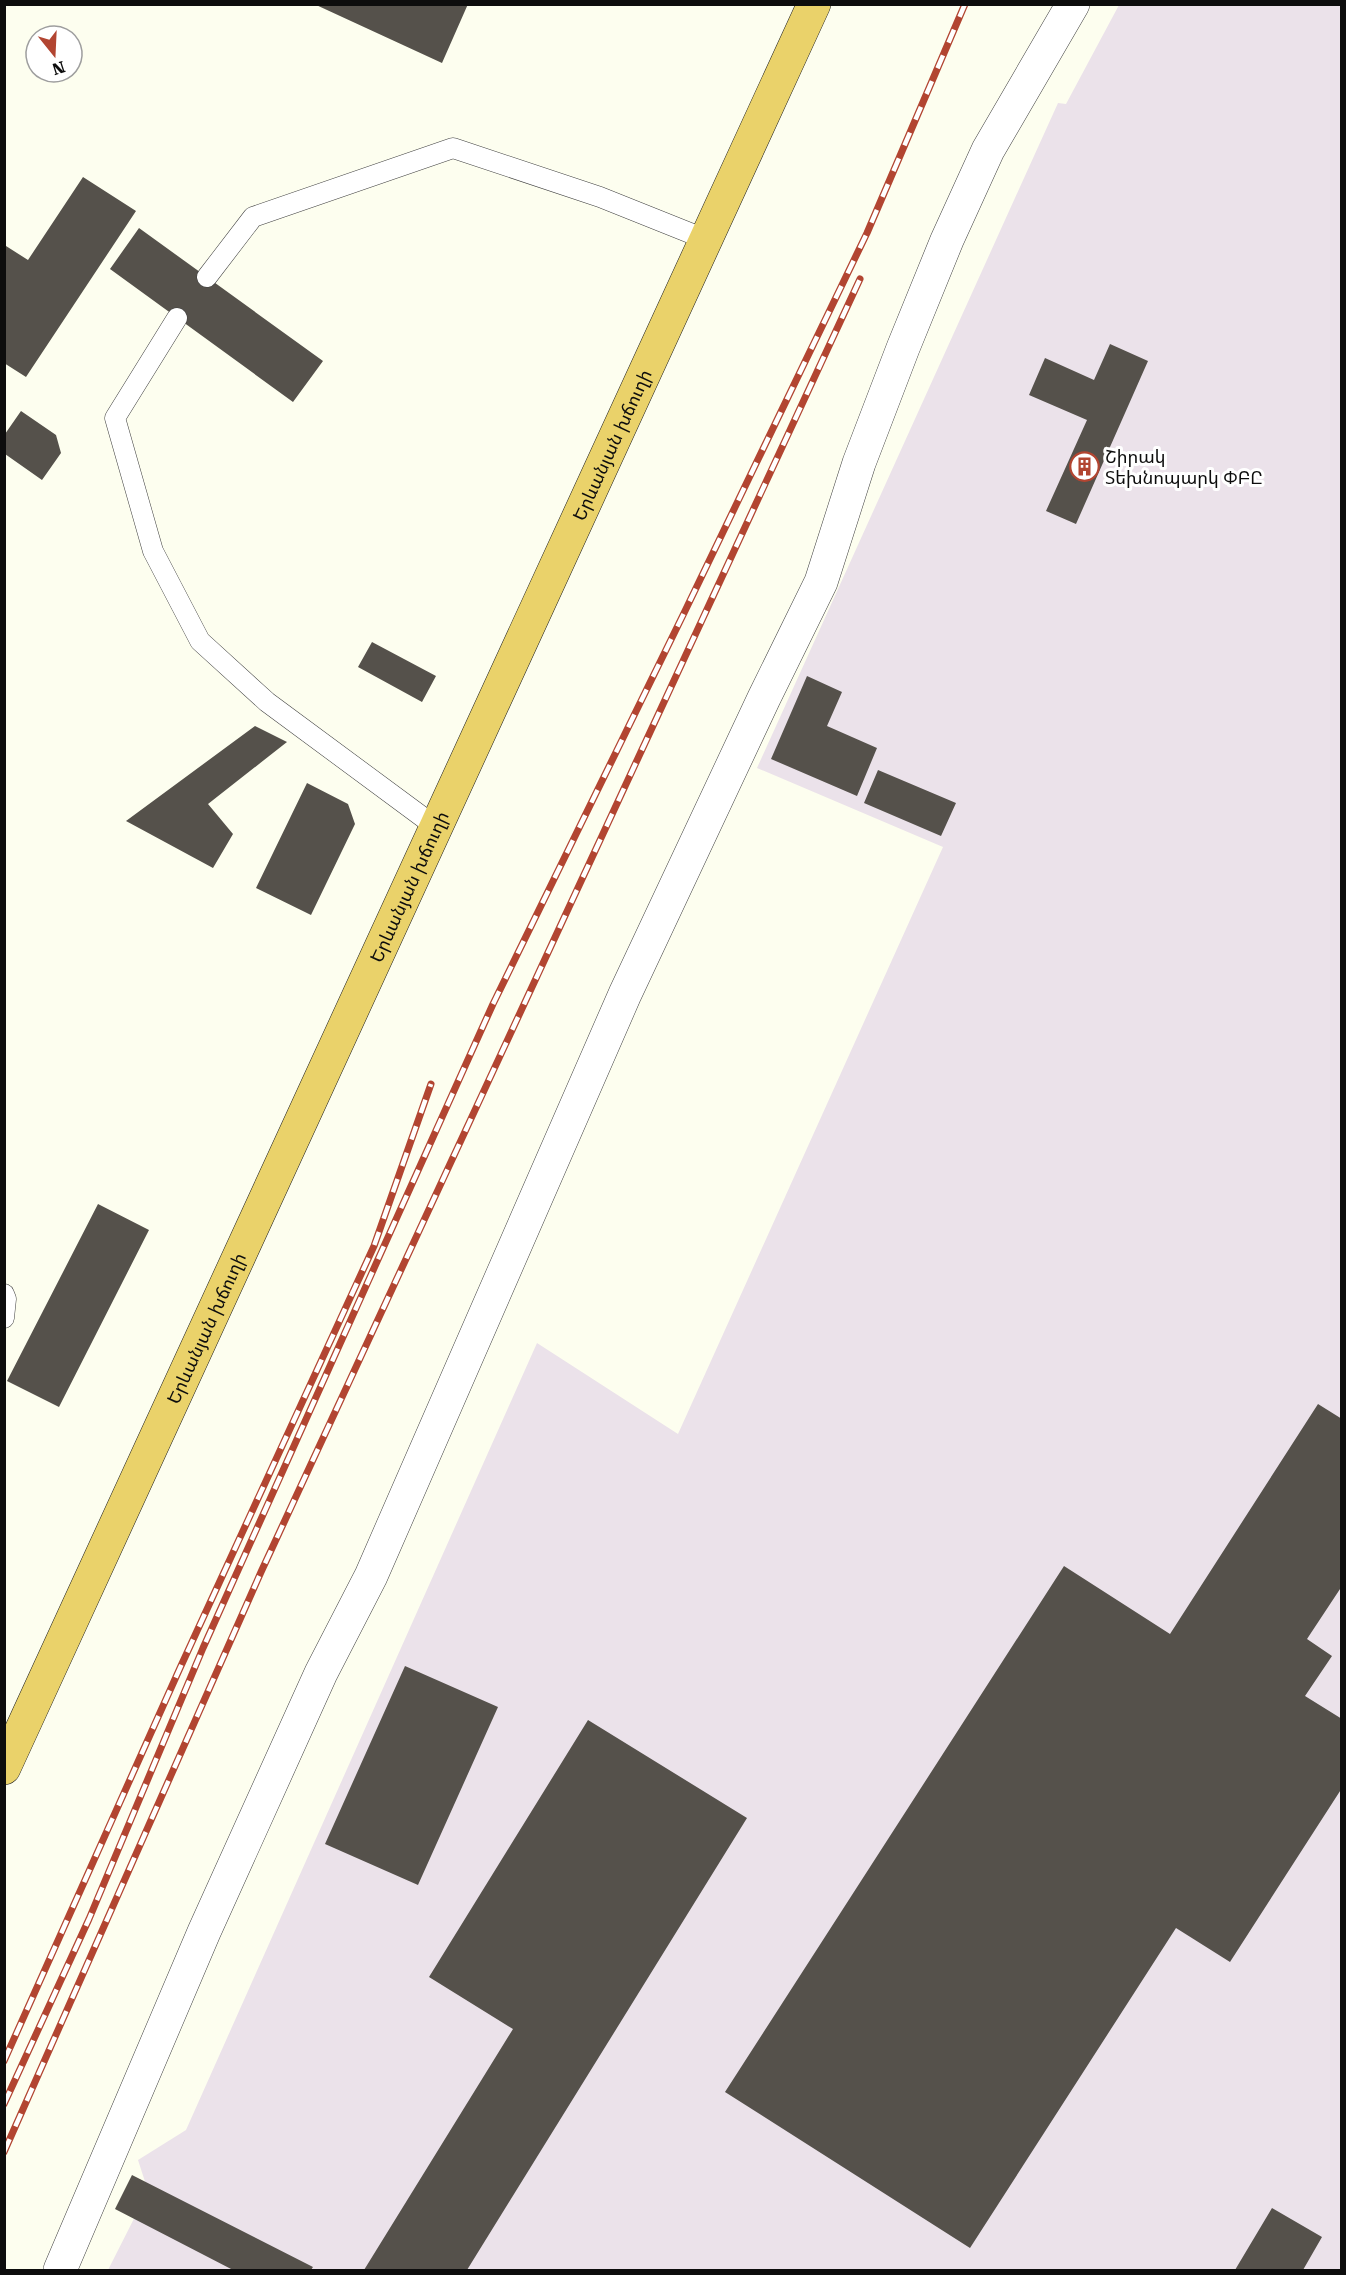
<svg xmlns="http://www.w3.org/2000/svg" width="1346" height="2275" font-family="'Roboto Serif','Noto Sans Armenian',serif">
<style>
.industrial{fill:#ebe2ea}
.building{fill:#55514b}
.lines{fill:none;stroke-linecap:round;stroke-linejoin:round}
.service-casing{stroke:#404040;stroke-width:21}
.minor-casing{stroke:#404040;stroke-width:34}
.trunk-casing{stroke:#1e1e1e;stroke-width:34}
.service{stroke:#fff;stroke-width:20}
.minor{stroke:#fff;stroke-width:33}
.trunk{stroke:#ead26a;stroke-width:33}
.rail-casing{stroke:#b24531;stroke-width:7}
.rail{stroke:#fff;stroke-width:4.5;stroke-dasharray:14;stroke-linecap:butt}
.labels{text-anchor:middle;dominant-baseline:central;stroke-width:6;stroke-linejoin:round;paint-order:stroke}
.street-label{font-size:18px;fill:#0d0d0d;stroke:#fff}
.poi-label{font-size:18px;fill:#0d0d0d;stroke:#fff;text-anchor:start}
</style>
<rect width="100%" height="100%" fill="#fdfeef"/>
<!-- industrial -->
<path class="industrial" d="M1119,5H1341V2270H108L148,2191L138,2160L186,2130L537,1343L678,1434L943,847L757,768L1058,103L1066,104Z"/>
<!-- building -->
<path class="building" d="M314,4H468L442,63Z
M83,177L136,211L26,377L4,363V248L6,246L28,260Z
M139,228L323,361L293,402L110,269Z
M1110,344L1148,361L1076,524L1046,511L1087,420L1029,395L1045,358L1094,380Z
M21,411L56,435L61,453L42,480L5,454V434Z
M372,642L436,676L422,702L358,667Z
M807,676L842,692L827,726L877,748L857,796L771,759Z
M255,726L287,742L208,804L233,834L213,868L126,821Z
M878,770L956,803L941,836L864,803Z
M307,783L348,804L355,824L311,915L256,888Z
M98,1204L149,1230L59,1407L7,1381Z
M1318,1404L1342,1419V1586L1307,1639L1332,1656L1305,1696L1342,1719V1788L1230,1962L1176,1928L970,2248L725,2092L1064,1566L1170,1634Z
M405,1666L498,1707L418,1885L325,1844Z
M588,1720L747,1818L467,2270H364L513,2029L429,1977Z
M132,2175L313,2267L311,2270H233L115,2209Z
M1272,2208L1322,2237L1303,2270H1235Z"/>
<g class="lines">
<defs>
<path id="service" d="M207,277L253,217L453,148L600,197L705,239
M177,318L115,418L153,551L200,641L267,702L436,827
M4,1294L6,1299L4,1318"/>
<path id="minor" d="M60,2270L204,1932L321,1673L371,1576L625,994L764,698L821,582L859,463L903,348L947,240L988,150L1073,4"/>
<g id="trunk">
<path id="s1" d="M4,1768L814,4"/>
</g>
</defs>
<!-- service casing -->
<use href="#service" class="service-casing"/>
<!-- minor casing -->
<use href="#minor" class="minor-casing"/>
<!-- trunk casing -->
<use href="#trunk" class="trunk-casing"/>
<!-- service -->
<use href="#service" class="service"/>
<!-- minor -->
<use href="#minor" class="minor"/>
<!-- trunk -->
<use href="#trunk" class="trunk"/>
<defs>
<path id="rail" d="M4,2061L180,1668L374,1246L431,1084
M4,2104L89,1919L203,1648L493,1004L685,611L867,233L965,4
M4,2152L261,1572L860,279"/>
</defs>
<!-- rail casing -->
<use href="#rail" class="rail-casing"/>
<!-- rail -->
<use href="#rail" class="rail"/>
</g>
<!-- icons -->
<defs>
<symbol id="building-ring" viewBox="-11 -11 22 22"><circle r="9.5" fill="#fff" stroke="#b24531" stroke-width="1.5"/><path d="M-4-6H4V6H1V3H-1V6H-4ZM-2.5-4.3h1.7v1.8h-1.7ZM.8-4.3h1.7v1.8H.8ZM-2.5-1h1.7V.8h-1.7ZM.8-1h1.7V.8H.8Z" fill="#b24531"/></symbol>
</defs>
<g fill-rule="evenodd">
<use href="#building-ring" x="1068" y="450" width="33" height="33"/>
</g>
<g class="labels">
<!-- street labels -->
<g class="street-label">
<text stroke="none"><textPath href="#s1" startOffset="1456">Երևանյան խճուղի</textPath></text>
<text stroke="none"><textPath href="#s1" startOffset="970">Երևանյան խճուղի</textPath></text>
<text stroke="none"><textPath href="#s1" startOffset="484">Երևանյան խճուղի</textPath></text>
</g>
<!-- poi labels -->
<g class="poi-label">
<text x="1105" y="456">Շիրակ<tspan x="1105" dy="21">Տեխնոպարկ ՓԲԸ</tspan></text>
</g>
</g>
<!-- border -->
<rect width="1346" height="2275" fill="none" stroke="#0d0d0d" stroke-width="12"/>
<!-- north arrow -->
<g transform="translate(54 54) rotate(162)"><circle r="28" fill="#ffffff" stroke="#9e9e9e" stroke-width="1.5"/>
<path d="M0-4.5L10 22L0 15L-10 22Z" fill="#b24531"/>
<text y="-9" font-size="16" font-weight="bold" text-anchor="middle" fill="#0d0d0d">N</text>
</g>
</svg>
